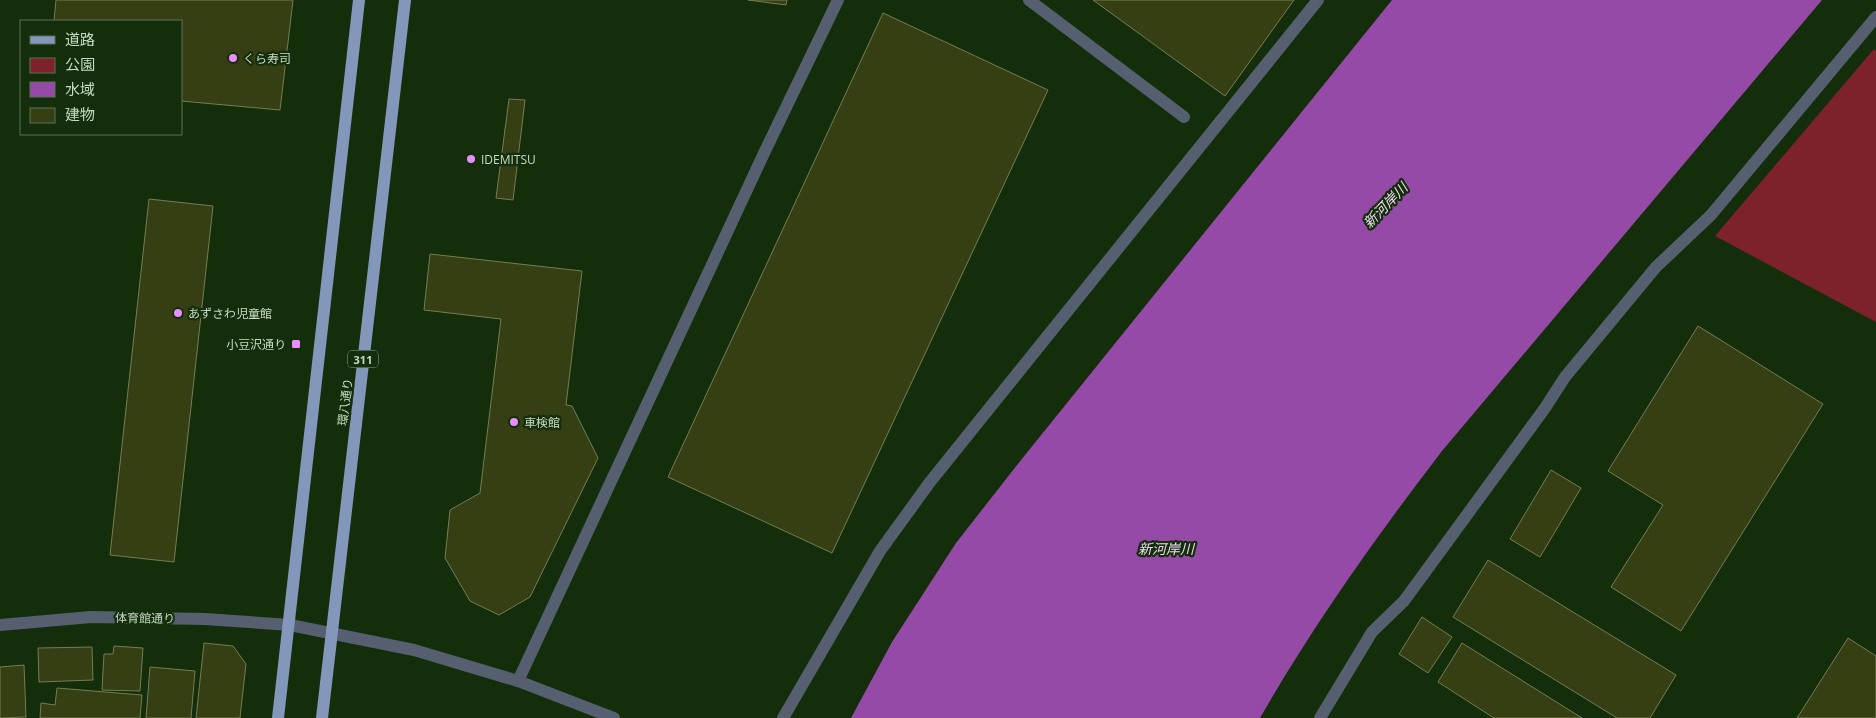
<svg xmlns="http://www.w3.org/2000/svg" width="1876" height="718" font-family="'Open Sans','Noto Sans JP',sans-serif">
  <style>
    .green { fill: #7d212a }
    .water { fill: #944aa6 }
    .building { fill: #363f13; stroke: #737e51 }
    .lines { fill: none; stroke-linecap: round; stroke-linejoin: round }
    .service { stroke: #555f70; stroke-width: 12 }
    .minor { stroke: #555f70; stroke-width: 12 }
    .tertiary { stroke: #555f70; stroke-width: 12 }
    .primary { stroke: #8297b9; stroke-width: 12 }
    .poi-dot { fill: #e88eff; stroke: #142e0c; stroke-width: 2 }
    .labels { text-anchor: middle; dominant-baseline: central; stroke-width: 4.5; stroke-linejoin: round; paint-order: stroke }
    .shield { fill: #142e0c; stroke: #91a58c; stroke-width: 1 }
    .shield-label { font-size: 11px; font-weight: bold; fill: #c7d8c3 }
    .poi-label { font-size: 12px; fill: #c7d8c3; stroke: #142e0c; text-anchor: start }
    .street-label { font-size: 12px; fill: #c7d8c3; stroke: #142e0c }
    .water-label { font-size: 14px; font-style: italic; fill: #ecd9f0; stroke: #142e0c }
  </style>
  <rect width="100%" height="100%" fill="#142e0c"/>
  <path class="green" d="M 1874,49 L 1876,51 L 1876,322 L 1715,236 Z"/>
  <path class="water" d="M 1392,0 L 1822,0 L 1442,451 C 1376,537 1314,624 1260,718 L 851,718 L 892,642 L 956,543 L 1021,460 Z"/>
  <path class="building" d="M 56,0 L 293,0 L 280,110 L 181,101 L 181,21 L 54,21 Z
    M 748,0 L 787,0 L 786,5 Z
    M 1093,0 L 1294,0 L 1225,96 Z
    M 883,13 L 1048,90 L 832,553 L 668,477 Z
    M 509,99 L 525,100 L 513,200 L 496,198 Z
    M 149,199 L 213,206 L 174,562 L 110,555 Z
    M 430,254 L 582,271 L 566,405 L 572,406 L 598,458 L 530,597 L 499,615 L 470,601 L 445,558 L 450,510 L 480,493 L 501,319 L 424,310 Z
    M 1698,326 L 1823,404 L 1681,631 L 1611,587 L 1663,505 L 1608,471 Z
    M 1551,470 L 1581,488 L 1540,557 L 1510,539 Z
    M 1488,560 L 1676,675 L 1650,718 L 1617,718 L 1453,617 Z
    M 1422,617 L 1452,637 L 1428,673 L 1399,654 Z
    M 1848,638 L 1876,656 L 1876,718 L 1797,718 Z
    M 204,643 L 233,646 L 246,664 L 240,718 L 196,718 Z
    M 1462,643 L 1582,718 L 1494,718 L 1438,682 Z
    M 114,646 L 143,648 L 140,691 L 102,690 L 104,654 L 113,654 Z
    M 92,647 L 93,680 L 39,682 L 38,648 Z
    M 24,665 L 26,717 L 0,718 L 0,667 Z
    M 150,667 L 195,671 L 191,718 L 146,718 Z
    M 57,688 L 142,695 L 140,718 L 40,718 L 41,703 L 55,705 Z"/>
  <g class="lines">
    <path class="service" d="M 783,718 L 880,551 L 930,482 L 1318,0"/>
    <path class="minor" d="M 1029,0 L 1184,117
      M 518,681 L 765,151 L 838,0
      M 1320,718 L 1372,632 L 1404,601 L 1545,408 L 1565,377 L 1656,267 L 1711,215 L 1876,17"/>
    <path class="tertiary" d="M 0,625 L 91,617 L 205,619 L 290,625 L 414,650 L 518,681 L 614,718"/>
    <path class="primary" d="M 278,718 L 359,0
      M 322,718 L 405,0"/>
  </g>
  <g class="poi-dot">
    <circle cx="233" cy="58" r="5"/>
    <circle cx="471" cy="159" r="5"/>
    <circle cx="178" cy="313" r="5"/>
    <rect x="291" y="339" width="10" height="10" rx="2.5"/>
    <circle cx="514" cy="422" r="5"/>
  </g>
  <g class="labels">
    <rect class="shield" x="348" y="350.5" width="30" height="17" rx="4"/>
    <g class="shield-label">
      <text x="363" y="359">311</text>
    </g>
    <g class="poi-label">
      <text x="243" y="58">くら寿司</text>
      <text x="481" y="159">IDEMITSU</text>
      <text x="188" y="313">あずさわ児童館</text>
      <text x="286" y="344" text-anchor="end">小豆沢通り</text>
      <text x="524" y="422">車検館</text>
    </g>
    <g class="street-label">
      <text transform="translate(345 402) rotate(-83)">環八通り</text>
      <text transform="translate(145 618) rotate(1)">体育館通り</text>
    </g>
    <g class="water-label">
      <text transform="translate(1385 205) rotate(-46)">新河岸川</text>
      <text x="1166" y="548">新河岸川</text>
    </g>
  </g>
  <rect x="20" y="20" width="162" height="115" fill="#142e0c" stroke="#5c7255"/>
  <rect x="30" y="36" width="25" height="8" fill="#8297b9" stroke="#5c7255"/>
  <text x="65" y="45" font-size="15" fill="#c7d8c3">道路</text>
  <rect x="30" y="58" width="25" height="15" fill="#7d212a" stroke="#5c7255"/>
  <text x="65" y="70" font-size="15" fill="#c7d8c3">公園</text>
  <rect x="30" y="82" width="25" height="15" fill="#944aa6" stroke="#5c7255"/>
  <text x="65" y="95" font-size="15" fill="#c7d8c3">水域</text>
  <rect x="30" y="108" width="25" height="15" fill="#363f13" stroke="#5c7255"/>
  <text x="65" y="120" font-size="15" fill="#c7d8c3">建物</text>
</svg>
